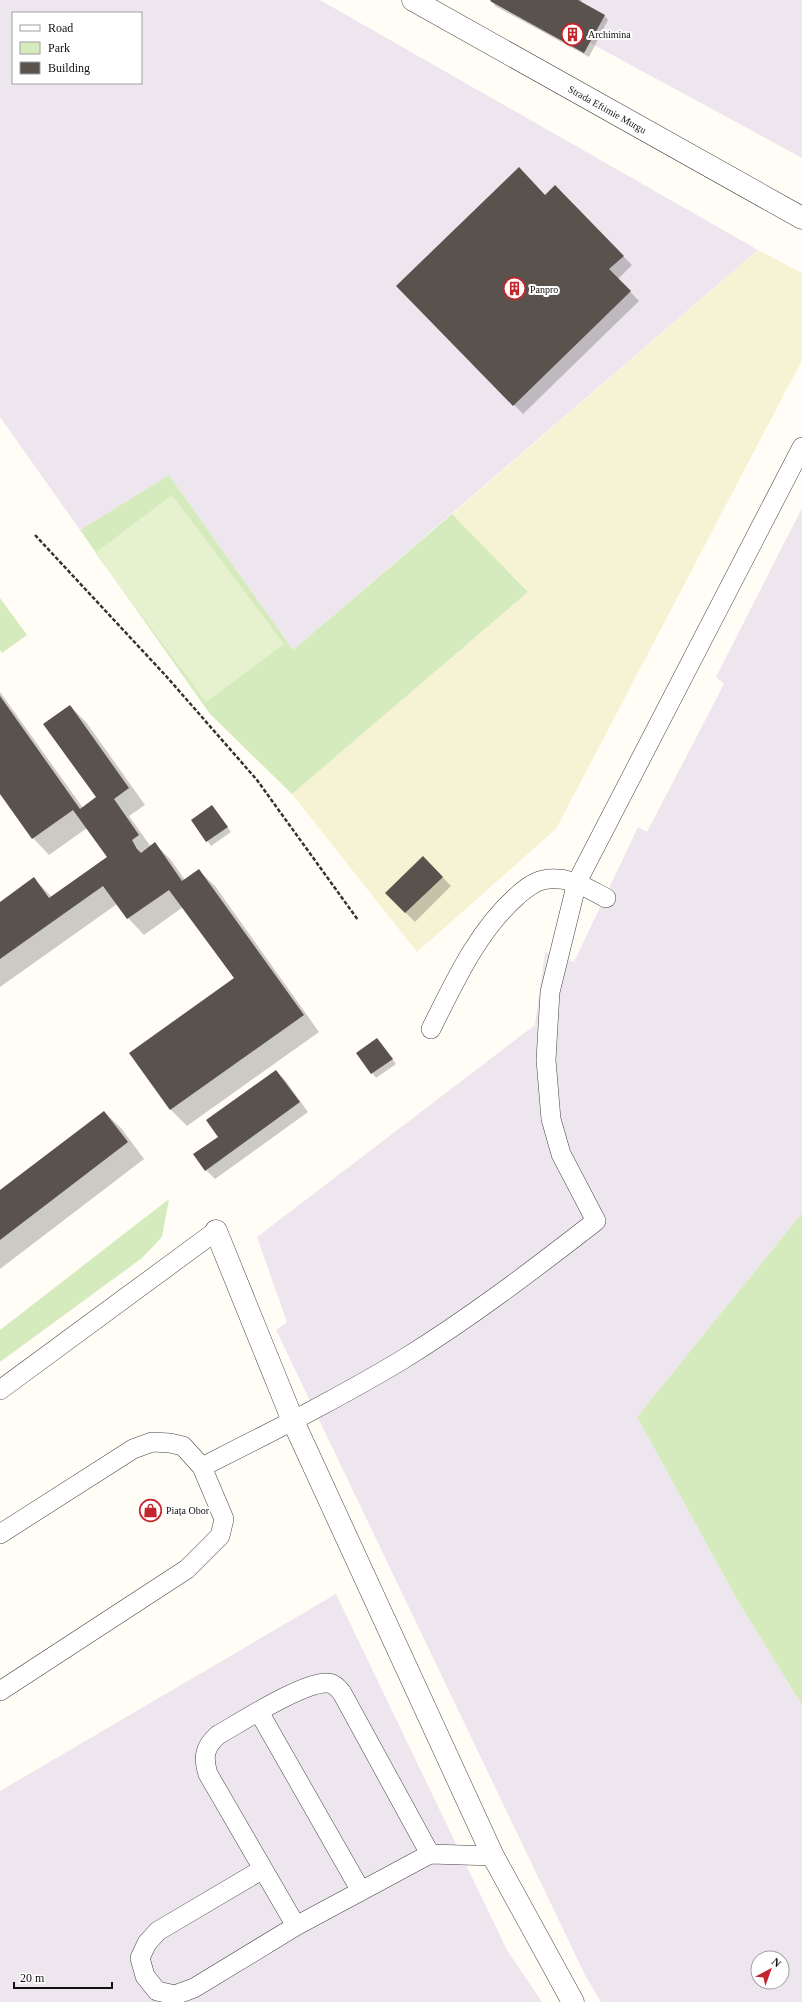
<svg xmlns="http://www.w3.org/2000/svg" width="802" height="2002" font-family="Georgia,serif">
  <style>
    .industrial { fill: #eee6ef; fill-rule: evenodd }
    .farmland { fill: #f6f3d4 }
    .green { fill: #d5ebbd }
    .pitch { fill: #e6f2cf }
    .shadow { fill: #0003 }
    .building { fill: #5a524d }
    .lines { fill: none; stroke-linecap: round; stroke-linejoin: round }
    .lane-casing { stroke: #444; stroke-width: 20 }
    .street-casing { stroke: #444; stroke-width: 23 }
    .path { stroke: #333; stroke-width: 2.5; stroke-dasharray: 4 2; stroke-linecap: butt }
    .lane { stroke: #fff; stroke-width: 19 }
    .street { stroke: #fff; stroke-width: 22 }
    .labels { text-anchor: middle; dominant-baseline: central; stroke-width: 4; stroke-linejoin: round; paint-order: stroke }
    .poi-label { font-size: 10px; fill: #111; stroke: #fff; text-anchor: start }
    .street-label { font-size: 10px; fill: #111; stroke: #fff }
  </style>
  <rect width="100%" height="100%" fill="#fffdf5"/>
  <path class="industrial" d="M 0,0 L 320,0 L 758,250 L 293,650 L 169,475 L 80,530 L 0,417 ZM 13,13 L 141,13 L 141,83 L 13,83 Z
    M 511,0 L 802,0 L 802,158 Z
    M 802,508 L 802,1213 L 637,1417 L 739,1603 L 802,1705 L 802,2002 L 601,2002 L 586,1977 L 276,1330 L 287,1322 L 257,1237 L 535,1025 L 545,952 L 574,962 L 638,827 L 647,832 L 724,684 L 716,677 ZM 758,1958 L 782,1958 L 782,1982 L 758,1982 Z
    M 336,1594 L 507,1950 L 542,2002 L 0,2002 L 0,1791 Z"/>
  <path class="farmland" d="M 758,250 L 802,273 L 802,360 L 556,829 L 417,952 L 292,794 L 528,592 L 452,514 Z"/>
  <path class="green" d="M 169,475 L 293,650 L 452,514 L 528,592 L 292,794 L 210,714 L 80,530 Z
    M 0,598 L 27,635 L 2,653 L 0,650 Z
    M 169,1199 L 162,1237 L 142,1258 L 0,1362 L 0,1330 Z
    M 802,1213 L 802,1705 L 739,1603 L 637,1417 Z"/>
  <path class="pitch" d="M 172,495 L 284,644 L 206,702 L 95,553 Z"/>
  <path class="shadow" d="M 492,0 L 582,0 L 580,3 L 604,15 L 608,20 L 589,57 L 495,6 Z
    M 555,187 L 632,265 L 618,279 L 639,301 L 523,414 L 398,286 L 546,196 Z
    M 0,692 L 83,808 L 97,798 L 70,706 L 86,722 L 145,805 L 129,816 L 151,847 L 155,844 L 171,860 L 185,880 L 198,870 L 215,886 L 319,1032 L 187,1126 L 171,1110 L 131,1053 L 235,979 L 183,907 L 144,935 L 128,918 L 117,904 L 0,987 L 0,903 L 34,879 L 52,897 L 108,857 L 87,828 L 49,855 L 33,838 L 0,793 Z
    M 216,811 L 231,832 L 211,846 L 192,820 Z
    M 432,866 L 451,886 L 415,922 L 386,893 Z
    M 377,1039 L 396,1064 L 376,1078 L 357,1053 Z
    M 276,1071 L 285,1080 L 308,1112 L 215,1179 L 206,1170 L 219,1137 Z
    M 104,1112 L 121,1128 L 144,1159 L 0,1269 L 0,1192 Z"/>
  <path class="building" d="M 491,0 L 578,0 L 605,15 L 584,53 L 490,1 Z
    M 519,167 L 545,195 L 555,185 L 624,256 L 609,269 L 631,291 L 513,406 L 396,286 Z
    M 0,696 L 80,809 L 96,797 L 43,724 L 70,705 L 129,788 L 114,799 L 139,835 L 132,840 L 137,849 L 141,853 L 155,842 L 182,881 L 199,869 L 304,1015 L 170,1110 L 129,1053 L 234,978 L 169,890 L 127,919 L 103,886 L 0,959 L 0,902 L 34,877 L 49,898 L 107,857 L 73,810 L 32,839 L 0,794 Z
    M 212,805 L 228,827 L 206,842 L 191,820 Z
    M 423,856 L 443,877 L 405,913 L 385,893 Z
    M 377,1038 L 393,1059 L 371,1074 L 356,1053 Z
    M 276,1070 L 300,1102 L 205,1171 L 193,1154 L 218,1137 L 206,1120 Z
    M 104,1111 L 128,1142 L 0,1240 L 0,1190 Z"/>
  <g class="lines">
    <defs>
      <path id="lane" d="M 431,1029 C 455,981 477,932 517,896 C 524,890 533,882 543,880 C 567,875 585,887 606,898
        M 0,1390 L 216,1231
        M 202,1467 C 269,1433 337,1399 402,1360 C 470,1318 533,1270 596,1221 L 561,1154 L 551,1119 L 546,1060 L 550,992 L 577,882 L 802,447
        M 0,1534 L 133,1449 L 152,1442 L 170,1443 L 183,1446 L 202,1467 L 224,1519 L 220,1536 L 187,1569 L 0,1691
        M 259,1712 L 361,1891
        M 263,1869 L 158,1931 L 147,1943 L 140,1958 L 145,1976 L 157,1991 L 175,1995 L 194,1988 L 296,1926 L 430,1854 L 493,1856
        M 296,1926 L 208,1774 C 203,1758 204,1747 218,1735 C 241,1722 303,1682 327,1683 C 334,1683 338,1688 342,1693 L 430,1854"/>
      <g id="street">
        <path id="s1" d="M 413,0 L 802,218"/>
        <path d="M 216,1231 L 293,1421 L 493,1856 L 573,2002"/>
      </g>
    </defs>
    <use href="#lane" class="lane-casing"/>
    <use href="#street" class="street-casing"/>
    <path class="path" d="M 35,535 L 166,676 L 257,780 L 358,920"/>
    <use href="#lane" class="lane"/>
    <use href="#street" class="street"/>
  </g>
  <defs>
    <symbol id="building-ring" viewBox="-11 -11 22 22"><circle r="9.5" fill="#fff" stroke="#c4262e" stroke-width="1.5"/><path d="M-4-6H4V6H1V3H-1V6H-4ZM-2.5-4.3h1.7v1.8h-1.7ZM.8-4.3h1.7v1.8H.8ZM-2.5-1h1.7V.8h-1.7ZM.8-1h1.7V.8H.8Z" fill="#c4262e"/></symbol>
    <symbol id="shop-ring" viewBox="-11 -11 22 22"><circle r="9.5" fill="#fff" stroke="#c4262e" stroke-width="1.5"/><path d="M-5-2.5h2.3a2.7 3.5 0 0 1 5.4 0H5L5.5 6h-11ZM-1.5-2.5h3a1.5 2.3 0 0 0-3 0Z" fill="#c4262e"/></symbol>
  </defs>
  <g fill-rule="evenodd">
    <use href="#building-ring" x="560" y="22" width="25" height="25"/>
    <use href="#building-ring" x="502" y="276" width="25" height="25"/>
    <use href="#shop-ring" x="138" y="1498" width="25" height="25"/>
  </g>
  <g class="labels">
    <g class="poi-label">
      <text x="588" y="34">Archimina</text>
      <text x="530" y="289">Panpro</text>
      <text x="166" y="1510">Piața Obor</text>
    </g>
    <g class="street-label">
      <text stroke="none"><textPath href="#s1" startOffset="223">Strada Eftimie Murgu</textPath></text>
    </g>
  </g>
  <rect x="12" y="12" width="130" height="72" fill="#ffffff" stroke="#a0a0a0"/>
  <rect x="20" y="25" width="20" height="6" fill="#ffffff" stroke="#a0a0a0"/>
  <text x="48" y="32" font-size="12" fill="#111111">Road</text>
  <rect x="20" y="42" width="20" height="12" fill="#d5ebbd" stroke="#a0a0a0"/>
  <text x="48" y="52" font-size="12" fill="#111111">Park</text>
  <rect x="20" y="62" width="20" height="12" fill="#5a524d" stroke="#a0a0a0"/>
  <text x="48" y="72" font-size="12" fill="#111111">Building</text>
  <g transform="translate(770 1970) rotate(41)"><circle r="19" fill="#ffffff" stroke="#a0a0a0"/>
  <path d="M0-3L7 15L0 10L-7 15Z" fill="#c4262e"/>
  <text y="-6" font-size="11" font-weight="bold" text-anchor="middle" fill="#111111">N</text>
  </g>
  <path d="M14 1982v6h98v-6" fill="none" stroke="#111111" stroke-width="2"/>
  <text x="20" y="1982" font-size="12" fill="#111111" stroke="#ffffff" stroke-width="3" paint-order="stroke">20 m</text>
</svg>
